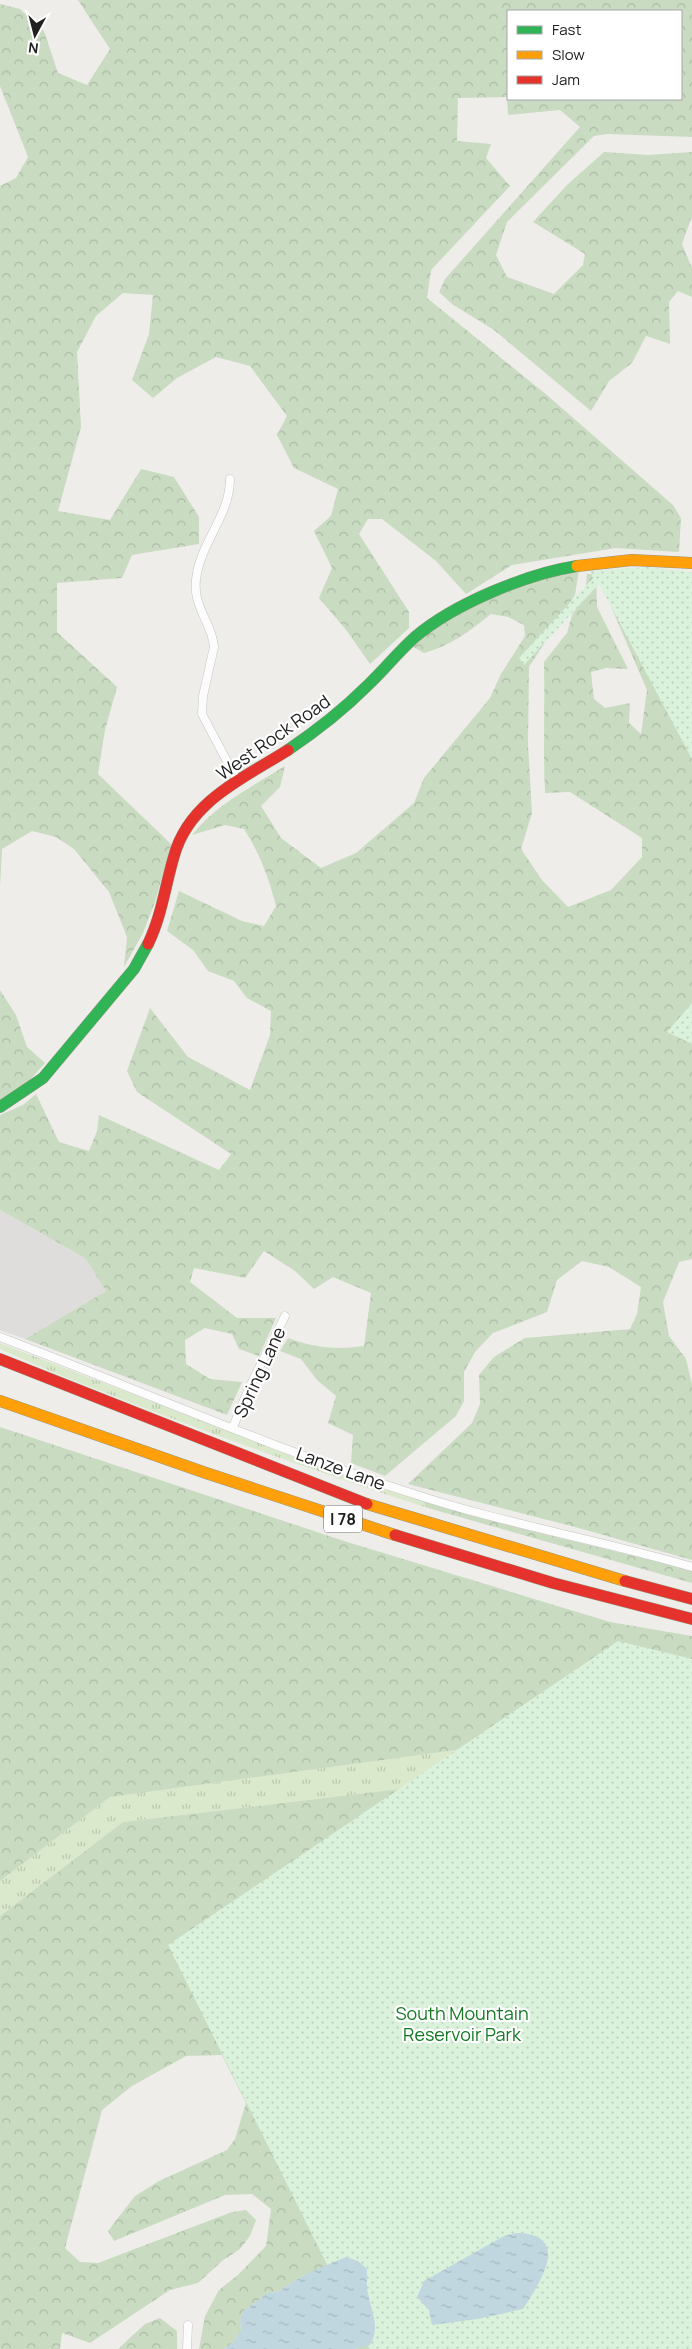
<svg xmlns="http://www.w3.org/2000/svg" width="692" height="2349" font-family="Manrope,sans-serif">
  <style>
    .residential { fill: #dedddb }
    .grass { fill: url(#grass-tufts) }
    .forest { fill: url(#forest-crowns); fill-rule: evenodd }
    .park { fill: url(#park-dots) }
    .water { fill: url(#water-ripples) }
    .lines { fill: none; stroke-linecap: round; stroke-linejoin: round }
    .street-casing { stroke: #c6c5c4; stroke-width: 9 }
    .fast-casing { stroke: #959783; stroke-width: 12 }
    .slow-casing { stroke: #959783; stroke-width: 12 }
    .jam-casing { stroke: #959783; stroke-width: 12 }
    .street { stroke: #fcfcfc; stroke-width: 8 }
    .fast { stroke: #30b455; stroke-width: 11 }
    .slow { stroke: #ff9f0a; stroke-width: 11 }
    .jam { stroke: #e5322d; stroke-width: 11 }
    .labels { text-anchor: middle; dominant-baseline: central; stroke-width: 4.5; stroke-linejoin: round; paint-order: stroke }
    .shield { fill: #fff; stroke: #646464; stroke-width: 1 }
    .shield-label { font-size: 16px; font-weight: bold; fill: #212121 }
    .street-label { font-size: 18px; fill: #212121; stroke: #fff }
    .park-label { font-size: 18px; fill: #147922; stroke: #fff }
  </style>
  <defs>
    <pattern id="grass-tufts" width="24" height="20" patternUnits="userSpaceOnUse" patternTransform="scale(1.25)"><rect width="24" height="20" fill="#dae9cb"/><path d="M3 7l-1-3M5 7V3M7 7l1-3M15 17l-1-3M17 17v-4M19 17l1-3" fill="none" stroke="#bbc8ae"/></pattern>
    <pattern id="forest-crowns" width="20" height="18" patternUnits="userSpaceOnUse" patternTransform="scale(1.25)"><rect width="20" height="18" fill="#c9dbc1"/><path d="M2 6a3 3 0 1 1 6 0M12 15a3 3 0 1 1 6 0" fill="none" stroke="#acbca6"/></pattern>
    <pattern id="park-dots" width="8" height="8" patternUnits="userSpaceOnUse" patternTransform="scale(1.25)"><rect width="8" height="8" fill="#daf2db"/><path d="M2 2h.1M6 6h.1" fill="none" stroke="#bbcfbc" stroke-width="1.8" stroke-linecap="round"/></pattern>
    <pattern id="water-ripples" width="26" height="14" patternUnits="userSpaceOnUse" patternTransform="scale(1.25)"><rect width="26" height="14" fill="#c0d7df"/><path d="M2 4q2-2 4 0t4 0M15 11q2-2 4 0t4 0" fill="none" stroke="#a5b8bf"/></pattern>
  </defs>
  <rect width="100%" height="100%" fill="#eeedea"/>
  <path class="residential" d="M 0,1210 L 85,1258 L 106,1291 L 25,1339 L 0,1330 Z"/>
  <path class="grass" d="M 0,1343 L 267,1446 L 375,1486 L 422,1500 L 428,1508 C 332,1477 238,1444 144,1408 C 96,1389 47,1371 0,1349 Z
    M 692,1718 L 400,1789 L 123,1822 L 0,1916 L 0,1881 L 110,1797 Z"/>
  <path class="forest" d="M 78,0 L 692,0 L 692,137 L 608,134 L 594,136 L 507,222 L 496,255 L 507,277 L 554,294 L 583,265 L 585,254 L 533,222 L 567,185 L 604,152 L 648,155 L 692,152 L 692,216 L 682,244 L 692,268 L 692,297 L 678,291 L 669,302 L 670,344 L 646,336 L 632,363 L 609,381 L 591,411 L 494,330 L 452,304 L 439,292 L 445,279 L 580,127 L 560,110 L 508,115 L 507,97 L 458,98 L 457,141 L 491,144 L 486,158 L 510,186 L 431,270 L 427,298 L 548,396 L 673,505 L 681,518 L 679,552 L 616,548 L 512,565 L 466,594 L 436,561 L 382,519 L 368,519 L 359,534 L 409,612 L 409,628 L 370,664 L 347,631 L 319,598 L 332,568 L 314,531 L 331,516 L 338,489 L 294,468 L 277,435 L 287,416 L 250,366 L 216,357 L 177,378 L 153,398 L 132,380 L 149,334 L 153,295 L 123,293 L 96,316 L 77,352 L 81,427 L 58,511 L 110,520 L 141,469 L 174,477 L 199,517 L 199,544 L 132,555 L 122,578 L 57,583 L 57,632 L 117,687 L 105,730 L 98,774 L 171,844 L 155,902 L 143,933 L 124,967 L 127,937 L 109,892 L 74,849 L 56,837 L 32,831 L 2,849 L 0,887 L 0,186 L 16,178 L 28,157 L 0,86 L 0,4 L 20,9 L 44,31 L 58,73 L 87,85 L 110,49 ZM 508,11 L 681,11 L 681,99 L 508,99 Z
    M 579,570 L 575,595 L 529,667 L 528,745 L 532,813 L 521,849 L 542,880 L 568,907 L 611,890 L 642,857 L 642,838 L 570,792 L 545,793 C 543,749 545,706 544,662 L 567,633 L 572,615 L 585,595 L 587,574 L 596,574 L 597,607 L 628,669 L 606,668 L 591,672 L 594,699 L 605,708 L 630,703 L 629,723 L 641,734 L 647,690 L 609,602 L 692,580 L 692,1259 L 679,1262 L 663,1302 L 669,1336 L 686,1359 L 692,1384 L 692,1560 L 575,1527 L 408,1484 L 472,1423 L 480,1404 L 479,1375 L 494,1357 L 525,1338 L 630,1329 L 637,1314 L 641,1287 L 609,1267 L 582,1261 L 557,1280 L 547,1312 L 493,1333 L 475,1352 L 464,1372 L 464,1401 L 456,1416 L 385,1476 L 351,1463 L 353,1435 L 328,1423 L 336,1396 L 317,1380 L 301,1359 L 280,1351 L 288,1338 C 316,1348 334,1350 364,1346 L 371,1293 L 333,1277 L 314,1289 L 295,1271 L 264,1251 L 245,1278 L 194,1268 L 190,1282 L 237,1318 L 276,1318 L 259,1356 L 239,1349 L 232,1334 L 205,1328 L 185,1340 L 186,1364 L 210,1379 L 242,1382 L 227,1415 L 25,1339 L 106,1291 L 85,1258 L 0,1210 L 0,1115 L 23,1105 L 36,1094 L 59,1142 L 89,1151 L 97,1131 L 99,1115 L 219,1170 L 231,1154 L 137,1092 L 127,1071 L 150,1008 L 188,1057 L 250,1090 L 270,1035 L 271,1011 L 247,998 L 234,981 L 208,971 L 193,950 L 167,931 L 179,891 L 242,921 L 264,926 L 276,906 C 269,878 260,854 244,829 L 225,825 L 192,835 C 216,804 252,787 285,766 L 280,787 L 261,806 L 281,838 L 321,868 L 356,853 L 414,803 L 424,778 L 490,698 L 501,674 L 525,636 L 524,625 L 508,617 L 491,614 C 470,631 450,646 424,653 L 412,646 C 452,608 526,582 579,570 Z
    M 0,990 L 16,1015 L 27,1047 L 45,1063 L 28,1082 L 0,1102 Z
    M 0,1427 L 344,1541 L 610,1622 L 692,1636 L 692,1718 L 110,1797 L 0,1881 Z
    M 422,1500 L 523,1529 L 692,1570 L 692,1583 L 428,1508 Z
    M 400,1789 L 569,2349 L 354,2349 L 370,2344 L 306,2274 L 277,2292 L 268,2293 L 244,2311 L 240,2320 L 241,2330 L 235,2341 L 224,2349 L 199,2349 L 205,2316 L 219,2290 L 239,2274 L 266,2246 L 271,2209 L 252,2194 L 225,2195 L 114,2241 L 108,2231 L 135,2196 L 159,2181 L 227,2150 L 235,2139 L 246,2103 L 222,2055 L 186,2056 L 132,2086 L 102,2110 L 65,2248 L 80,2262 L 98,2263 L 232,2212 L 246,2210 L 256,2220 L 250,2236 L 240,2249 L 222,2261 L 198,2283 L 170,2290 L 90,2343 L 62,2333 L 60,2349 L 0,2349 L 0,1916 L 123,1822 Z
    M 160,2318 L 177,2331 L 177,2349 L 118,2349 L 145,2324 Z"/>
  <path class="park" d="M 646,567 L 692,572 L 692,759 L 599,584 L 524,665 L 519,658 L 593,578 L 590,571 Z
    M 692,1003 L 692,1044 L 667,1032 Z
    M 618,1641 L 692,1659 L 692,2349 L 369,2349 L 168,1945 Z"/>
  <path class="water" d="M 517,2233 C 573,2234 539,2284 523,2309 L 478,2319 L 432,2325 L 429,2310 L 417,2297 L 424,2281 L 504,2236 Z
    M 346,2257 L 358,2261 L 367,2269 C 367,2277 366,2285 368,2293 C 371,2312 381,2326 370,2345 L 354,2349 L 224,2349 L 235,2341 L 241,2330 L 240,2320 L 243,2311 L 268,2293 L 277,2292 L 306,2274 Z"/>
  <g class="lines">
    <defs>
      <path id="street" d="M 230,479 C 230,514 203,540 197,573 C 190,607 212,620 214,647 L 203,696 L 202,714 L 238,782
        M 0,1337 C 137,1389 274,1449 414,1494 C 505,1524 600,1540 692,1567
        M 233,1427 L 249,1388 L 285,1316
        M 187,2349 L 188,2325"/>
      <path id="fast" d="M 288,750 C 316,731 343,710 367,686 C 384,670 398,652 415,637 C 454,604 526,574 577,566
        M 0,1107 L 43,1078 L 134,969 L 148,944"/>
      <path id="slow" d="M 577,566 L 632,560 L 692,563
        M 0,1401 L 206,1473 L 395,1535
        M 367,1504 L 625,1581"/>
      <path id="jam" d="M 148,944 C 162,915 165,886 174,856 C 189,801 244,778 288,750
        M 0,1359 L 367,1504
        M 395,1535 L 553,1583 L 692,1619
        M 625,1581 L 692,1599"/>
    </defs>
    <use href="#street" class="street-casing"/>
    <use href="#fast" class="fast-casing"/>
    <use href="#slow" class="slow-casing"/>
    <use href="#jam" class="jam-casing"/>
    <use href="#street" class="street"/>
    <use href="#fast" class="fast"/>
    <use href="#slow" class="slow"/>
    <use href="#jam" class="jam"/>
  </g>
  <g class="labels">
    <rect class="shield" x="324" y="1505.5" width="38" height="27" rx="4"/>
    <g class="shield-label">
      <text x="343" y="1519">I 78</text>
    </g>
    <g class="street-label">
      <text transform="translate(273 737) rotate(-35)">West Rock Road</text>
      <text transform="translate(259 1372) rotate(-65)">Spring Lane</text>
      <text transform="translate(341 1468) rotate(20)">Lanze Lane</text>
    </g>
    <g class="park-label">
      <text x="462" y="2013">South Mountain<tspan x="462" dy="21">Reservoir Park</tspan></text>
    </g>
  </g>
  <rect x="507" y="10" width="175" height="90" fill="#ffffff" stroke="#a6a6a6"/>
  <rect x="517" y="26" width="25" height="8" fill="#30b455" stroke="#a6a6a6"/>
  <text x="552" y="35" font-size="15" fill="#212121">Fast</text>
  <rect x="517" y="51" width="25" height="8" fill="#ff9f0a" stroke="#a6a6a6"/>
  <text x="552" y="60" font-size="15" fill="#212121">Slow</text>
  <rect x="517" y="76" width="25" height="8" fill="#e5322d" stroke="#a6a6a6"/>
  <text x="552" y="85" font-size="15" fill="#212121">Jam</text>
  <g transform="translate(35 35) rotate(187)" stroke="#ffffff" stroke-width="4" paint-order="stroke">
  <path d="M0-4L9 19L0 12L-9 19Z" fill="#212121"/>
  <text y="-8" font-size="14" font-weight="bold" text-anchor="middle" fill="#212121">N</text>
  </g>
</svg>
